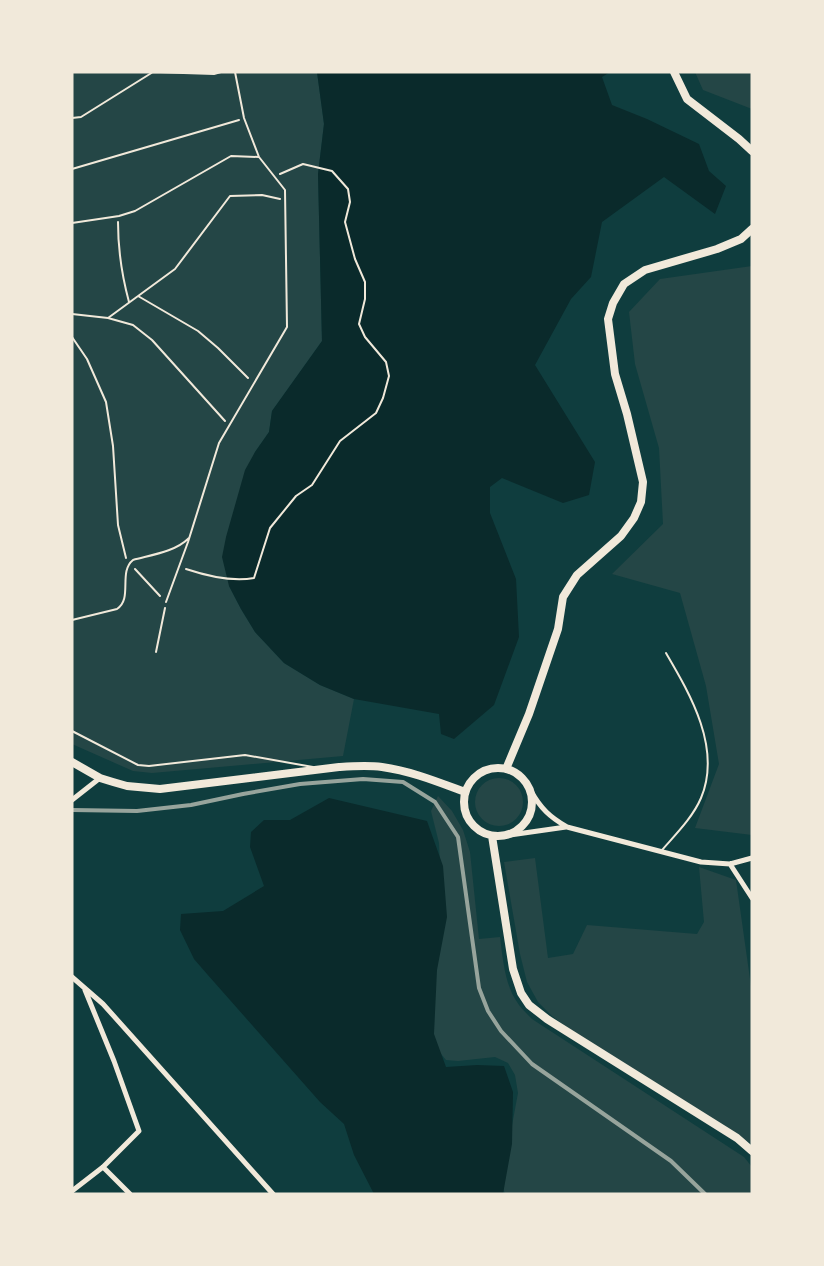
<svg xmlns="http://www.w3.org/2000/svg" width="824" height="1266" font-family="Mulish,sans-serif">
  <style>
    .green { fill: #244646 }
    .water { fill: #0a2a2b }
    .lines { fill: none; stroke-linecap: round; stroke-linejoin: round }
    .path { stroke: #f1e9da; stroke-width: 2 }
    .service { stroke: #f1e9da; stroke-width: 2 }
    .minor { stroke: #f1e9da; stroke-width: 5 }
    .secondary { stroke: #f1e9da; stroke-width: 8 }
    .rail { stroke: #97a49c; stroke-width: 4 }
  </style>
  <rect width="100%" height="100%" fill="#0f3d3e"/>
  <path class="green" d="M 72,72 L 317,72 L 324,124 L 318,174 L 322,341 L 272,411 L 269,432 L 255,452 L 229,586 L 241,609 L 255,632 L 284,663 L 320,685 L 354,699 L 343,756 L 152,773 L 133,771 L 72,744 Z
    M 695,72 L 752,72 L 752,109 L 703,90 Z
    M 752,266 L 752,835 L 695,828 L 719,764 L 706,686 L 680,593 L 612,574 L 663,524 L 659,448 L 635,364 L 629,312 L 660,279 Z
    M475 802a24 24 0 1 1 48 0a24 24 0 1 1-48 0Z
    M 438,796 L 452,811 L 463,830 L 470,852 L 479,939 L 500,937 C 503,960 505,987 519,1005 C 523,1010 528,1015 532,1019 L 744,1157 L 752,1167 L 752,1194 L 505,1194 L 502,1184 L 503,1174 L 518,1093 L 515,1075 L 508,1063 L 495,1057 L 458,1061 L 446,1060 L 433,1044 L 432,1017 L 442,905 L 439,843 L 431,811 Z
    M 535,858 L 548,958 L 573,954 L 587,925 L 697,934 L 704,922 L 699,867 L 736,880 L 752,993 L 752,1144 L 580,1037 L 552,1016 L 538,1002 L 527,982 L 520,954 L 504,862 Z"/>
  <path class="water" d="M 317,72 L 610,72 L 602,77 L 612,105 L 647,119 L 699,144 L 709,171 L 726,186 L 715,214 L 664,177 L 602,222 L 591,277 L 571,299 L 535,365 L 595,462 L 589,495 L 563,503 L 502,478 L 490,487 L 490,513 L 516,579 L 519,637 L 494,705 L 454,739 L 441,734 L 439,714 L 354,699 L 320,685 L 284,663 L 255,632 L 241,609 L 229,586 L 222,557 L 226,537 L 245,470 L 255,452 L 269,432 L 272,411 L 322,341 L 318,174 L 324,124 Z
    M 329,798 L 427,821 L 443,866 L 447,917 L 437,970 L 434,1034 L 446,1067 L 477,1065 L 504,1066 L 513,1092 L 512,1144 L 503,1194 L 374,1194 L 354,1155 L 344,1124 L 320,1102 L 207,974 L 194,959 L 180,930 L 181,914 L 223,911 L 264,886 L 250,847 L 251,832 L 264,820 L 290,820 Z"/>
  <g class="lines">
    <path class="path" d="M 72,169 L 239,120
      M 118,222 C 118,248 122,276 129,302
      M 138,296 L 198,331 L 218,348 L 248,378
      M 72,314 L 108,318 L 175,269 L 230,196 L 262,195 L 280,199
      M 108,318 L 133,325 L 152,340 L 225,421
      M 72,337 L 87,359 L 106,402 L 113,446 L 118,525 L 126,558
      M 135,569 L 160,596
      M 186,569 C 207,576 232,582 254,578 L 270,528 L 296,496 L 312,485 L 340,441 L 376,413 L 383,398 L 389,376 L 386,362 L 365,337 L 359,324 L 365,299 L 365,282 L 355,259 L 345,222 L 350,202 L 348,189 L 332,171 L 303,164 L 280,174
      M 156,652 L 165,608"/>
    <path class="service" d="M 235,72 L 244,118 L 259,157
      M 72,118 L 81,117 L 153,72 L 214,74 L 221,72
      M 72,223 L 119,216 L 135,211 L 231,156 L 259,157 L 285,190 L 287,327 L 219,443 L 188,542 L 166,602
      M 72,620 L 117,609 C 133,599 118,572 133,560 C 151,555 175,552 189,538
      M 72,731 L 138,765 L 149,766 L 245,755 L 313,767
      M 662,850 C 676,834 693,817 701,798 C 722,748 690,694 666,653"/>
    <path class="minor" d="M 531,791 C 541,809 550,817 567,827 L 701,862 L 730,864 L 752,858
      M 72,800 L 100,778
      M 510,835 L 566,827
      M 730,864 L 752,898
      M 72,977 L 103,1004 L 273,1194
      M 103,1167 L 130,1194
      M 72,1191 L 103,1167 L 139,1131 L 114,1061 L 85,990"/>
    <path class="secondary" d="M 674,72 L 687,99 L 739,139 L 752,151
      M 72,762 L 100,778 L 113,782 L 127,786 L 160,789 L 339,767 C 354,766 368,765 382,767 C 411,771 438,782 465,792
      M464 802a34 34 0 1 1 68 0a34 34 0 1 1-68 0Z
      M 506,769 L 529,714 L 558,629 L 563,597 L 577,575 L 621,536 L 634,518 L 641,502 L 643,482 L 627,414 L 615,374 L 608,319 L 613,303 L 624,284 L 645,270 L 717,249 L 741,239 L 752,229
      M 492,836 L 513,969 L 521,993 L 529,1005 L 547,1019 L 737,1138 L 752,1151"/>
    <path class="rail" d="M 72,810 L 137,811 L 191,805 L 243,794 L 300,784 L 363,779 L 403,782 L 435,802 L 458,837 L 479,988 L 488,1011 L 501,1031 L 532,1064 L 671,1161 L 705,1194"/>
  </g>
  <rect width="824" height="1266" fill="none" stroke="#f1e9da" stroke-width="147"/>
</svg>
